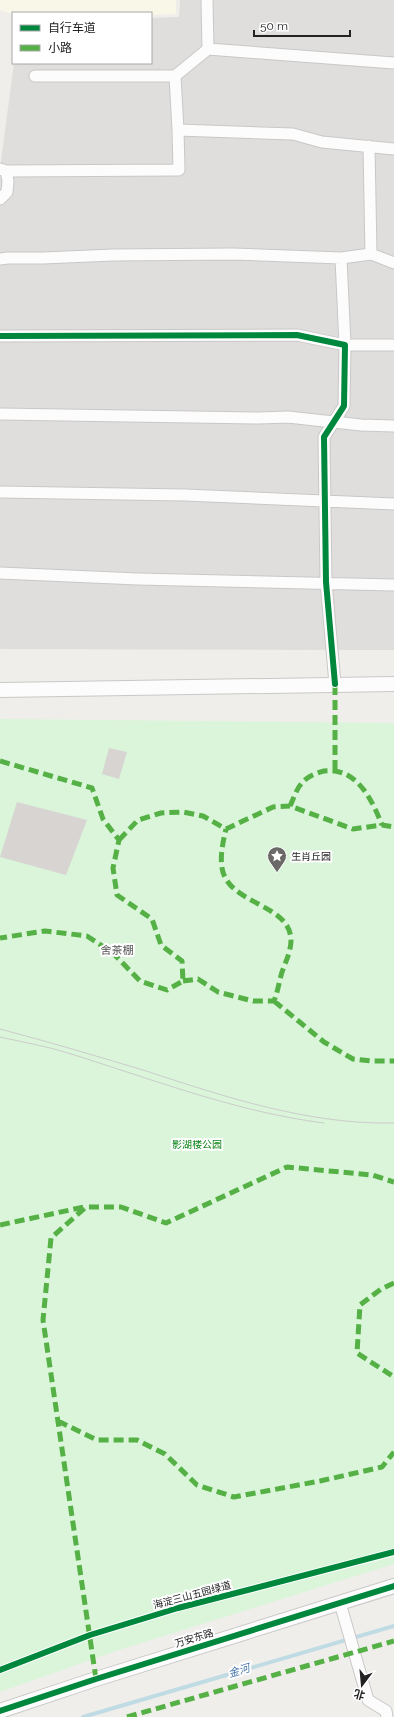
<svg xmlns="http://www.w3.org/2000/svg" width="394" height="1717" font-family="Raleway,'Noto Sans SC',sans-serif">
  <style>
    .residential { fill: #dfdedc }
    .education { fill: #f8f7e8 }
    .park { fill: #daf5da }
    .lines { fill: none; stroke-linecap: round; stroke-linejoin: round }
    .stream { stroke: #bfdbe3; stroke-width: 4 }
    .building { fill: #d7d4d2 }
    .minor-casing { stroke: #c9c8c7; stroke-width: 13 }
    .tertiary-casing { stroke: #c9c8c7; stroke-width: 16 }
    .minor { stroke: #fdfcfc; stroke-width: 11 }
    .tertiary { stroke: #fdfcfc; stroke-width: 14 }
    .tram { stroke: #ccc; stroke-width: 1 }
    .quiet { stroke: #55b145; stroke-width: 5; stroke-dasharray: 10 5; stroke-linecap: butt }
    .cycleway-casing { stroke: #fff; stroke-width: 8 }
    .cycleway { stroke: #00873e; stroke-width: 6 }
    .labels { text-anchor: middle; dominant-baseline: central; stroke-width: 4; stroke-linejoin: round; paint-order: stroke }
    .poi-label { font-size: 10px; fill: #222; stroke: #fff; text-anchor: start }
    .park-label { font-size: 10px; fill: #0c8416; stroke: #fff }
    .street-label { font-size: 10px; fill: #222; stroke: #fff }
    .neighbourhood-label { font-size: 11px; fill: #555; stroke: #fff }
    .water-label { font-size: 11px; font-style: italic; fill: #4a7aab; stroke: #fff }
  </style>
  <rect width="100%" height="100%" fill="#f0eeeb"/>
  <path class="residential" d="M 180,0 L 394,0 L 394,650 L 0,649 L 0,168 L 14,63 L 151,63 L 151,18 L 179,17 Z"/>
  <path class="education" d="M 0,0 L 176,0 L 176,14 L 151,15 L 151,13 L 13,14 L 0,10 Z"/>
  <path class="park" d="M 0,719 L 394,723 L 394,1564 L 119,1650 L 0,1692 Z"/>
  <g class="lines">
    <path class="stream" d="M 83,1717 L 394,1626"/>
  </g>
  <path class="building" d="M 109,748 L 127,752 L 119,779 L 102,774 Z
    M 17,802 L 87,820 L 66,875 L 0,857 Z"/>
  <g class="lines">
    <defs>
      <path id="minor" d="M 207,0 L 208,49
        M 35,76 L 175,76 L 208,49 L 394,63
        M 175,76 L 178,130 L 293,134 L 322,142 L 394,149
        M 369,146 L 371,254
        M 0,169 L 6,171 L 179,170 L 178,130
        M 0,199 L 7,192 L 8,181 L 6,171
        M 341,258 L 345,345 L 394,345
        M 0,259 L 8,258 L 43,258 L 113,255 L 233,254 L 341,258 L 371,254 L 394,263
        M 0,336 L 297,335 L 345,345 L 344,406 L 324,437 L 326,582 L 335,684
        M 0,414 L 258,418 L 288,417 L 361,425 L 394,426
        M 0,492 L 185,495 L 394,504
        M 0,573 L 138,579 L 394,585
        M 340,1603 L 368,1700 L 386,1711 L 387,1717"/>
      <path id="tertiary" d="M 0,690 L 394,684
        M 0,1711 L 96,1679 L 394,1586"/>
    </defs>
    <use href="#minor" class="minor-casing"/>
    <use href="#tertiary" class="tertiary-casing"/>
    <use href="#minor" class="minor"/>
    <use href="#tertiary" class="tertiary"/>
    <path class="tram" d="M 0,1029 C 49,1042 97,1056 146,1071 C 225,1097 310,1125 394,1123
      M 0,1037 C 22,1042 46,1046 68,1053 C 152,1079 236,1112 324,1123"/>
    <path class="quiet" d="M 0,761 L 92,788 L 103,819 L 119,840 L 113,868 L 117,895 L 152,919 L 161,945 L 182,961 L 183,981 L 167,990 L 140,981 L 113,953 L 87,936 L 45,931 L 0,938
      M 335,770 L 335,684
      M 290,806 C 293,800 296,790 301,784 C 306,777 316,773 324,771 C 357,767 372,800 382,825
      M 119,840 L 138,820 L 161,813 L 183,812 L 203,816 L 226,829 L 273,807 L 290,806 L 353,829 L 382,825 L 394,827
      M 183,981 L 198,979 L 218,992 L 253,1001 L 274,1001 C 278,991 279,982 282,972 C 286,961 291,951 291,940 C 290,903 228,905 222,868 C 220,855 223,842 226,829
      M 274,1001 L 324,1042 L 353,1059 L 372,1061 L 394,1061
      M 0,1225 L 84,1207
      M 394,1283 L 381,1289 L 360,1305 L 357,1353 L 394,1377
      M 58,1421 L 97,1440 L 137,1440 L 165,1454 L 197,1485 L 234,1497 L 320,1481 L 382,1467 L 394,1452
      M 96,1679 L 43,1320 L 51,1238 L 86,1207 L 121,1207 L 166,1223 L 287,1167 L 372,1175 L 394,1182
      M 127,1717 L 394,1641"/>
    <defs>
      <path id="cycleway" d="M 0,336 L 297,335 L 345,345 L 344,406 L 324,437 L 326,582 L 335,684
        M 0,1670 L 90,1635 L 178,1608 L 394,1552
        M 0,1711 L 96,1679 L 394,1586"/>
    </defs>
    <use href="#cycleway" class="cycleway-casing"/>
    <use href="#cycleway" class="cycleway"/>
  </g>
  <defs>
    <symbol id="sight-pin" viewBox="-11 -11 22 30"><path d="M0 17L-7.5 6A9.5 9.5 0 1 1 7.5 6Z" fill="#6a6968" stroke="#fff"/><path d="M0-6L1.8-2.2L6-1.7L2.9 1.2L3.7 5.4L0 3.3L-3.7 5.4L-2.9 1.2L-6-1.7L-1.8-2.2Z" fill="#fff"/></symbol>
  </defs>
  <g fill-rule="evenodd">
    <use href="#sight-pin" x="266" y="845" width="22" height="30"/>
  </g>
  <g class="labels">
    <g class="poi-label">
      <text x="291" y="856">生肖丘园</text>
    </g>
    <g class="park-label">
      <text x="197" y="1144">影湖楼公园</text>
    </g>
    <g class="street-label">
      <text transform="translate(192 1595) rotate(-15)">海淀三山五园绿道</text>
      <text transform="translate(194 1638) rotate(-17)">万安东路</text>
    </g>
    <g class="neighbourhood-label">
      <text x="117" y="950">舍茶棚</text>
    </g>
    <g class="water-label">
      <text transform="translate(239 1671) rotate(-16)">金河</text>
    </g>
  </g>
  <rect x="12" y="12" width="140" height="52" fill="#ffffff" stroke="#a7a7a7"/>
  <rect x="20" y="25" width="20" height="6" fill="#00873e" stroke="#a7a7a7"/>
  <text x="48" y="32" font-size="12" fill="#222222">自行车道</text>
  <rect x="20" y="45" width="20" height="6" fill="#55b145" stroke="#a7a7a7"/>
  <text x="48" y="52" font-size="12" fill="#222222">小路</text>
  <g transform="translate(362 1685) rotate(196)" stroke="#ffffff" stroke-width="3" paint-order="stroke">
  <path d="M0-3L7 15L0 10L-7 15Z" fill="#222222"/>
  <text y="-6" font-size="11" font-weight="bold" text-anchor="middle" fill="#222222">北</text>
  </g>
  <path d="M254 30v6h96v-6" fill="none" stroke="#222222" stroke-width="2"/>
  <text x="260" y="30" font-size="12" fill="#222222" stroke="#ffffff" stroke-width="3" paint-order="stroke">50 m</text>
</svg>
